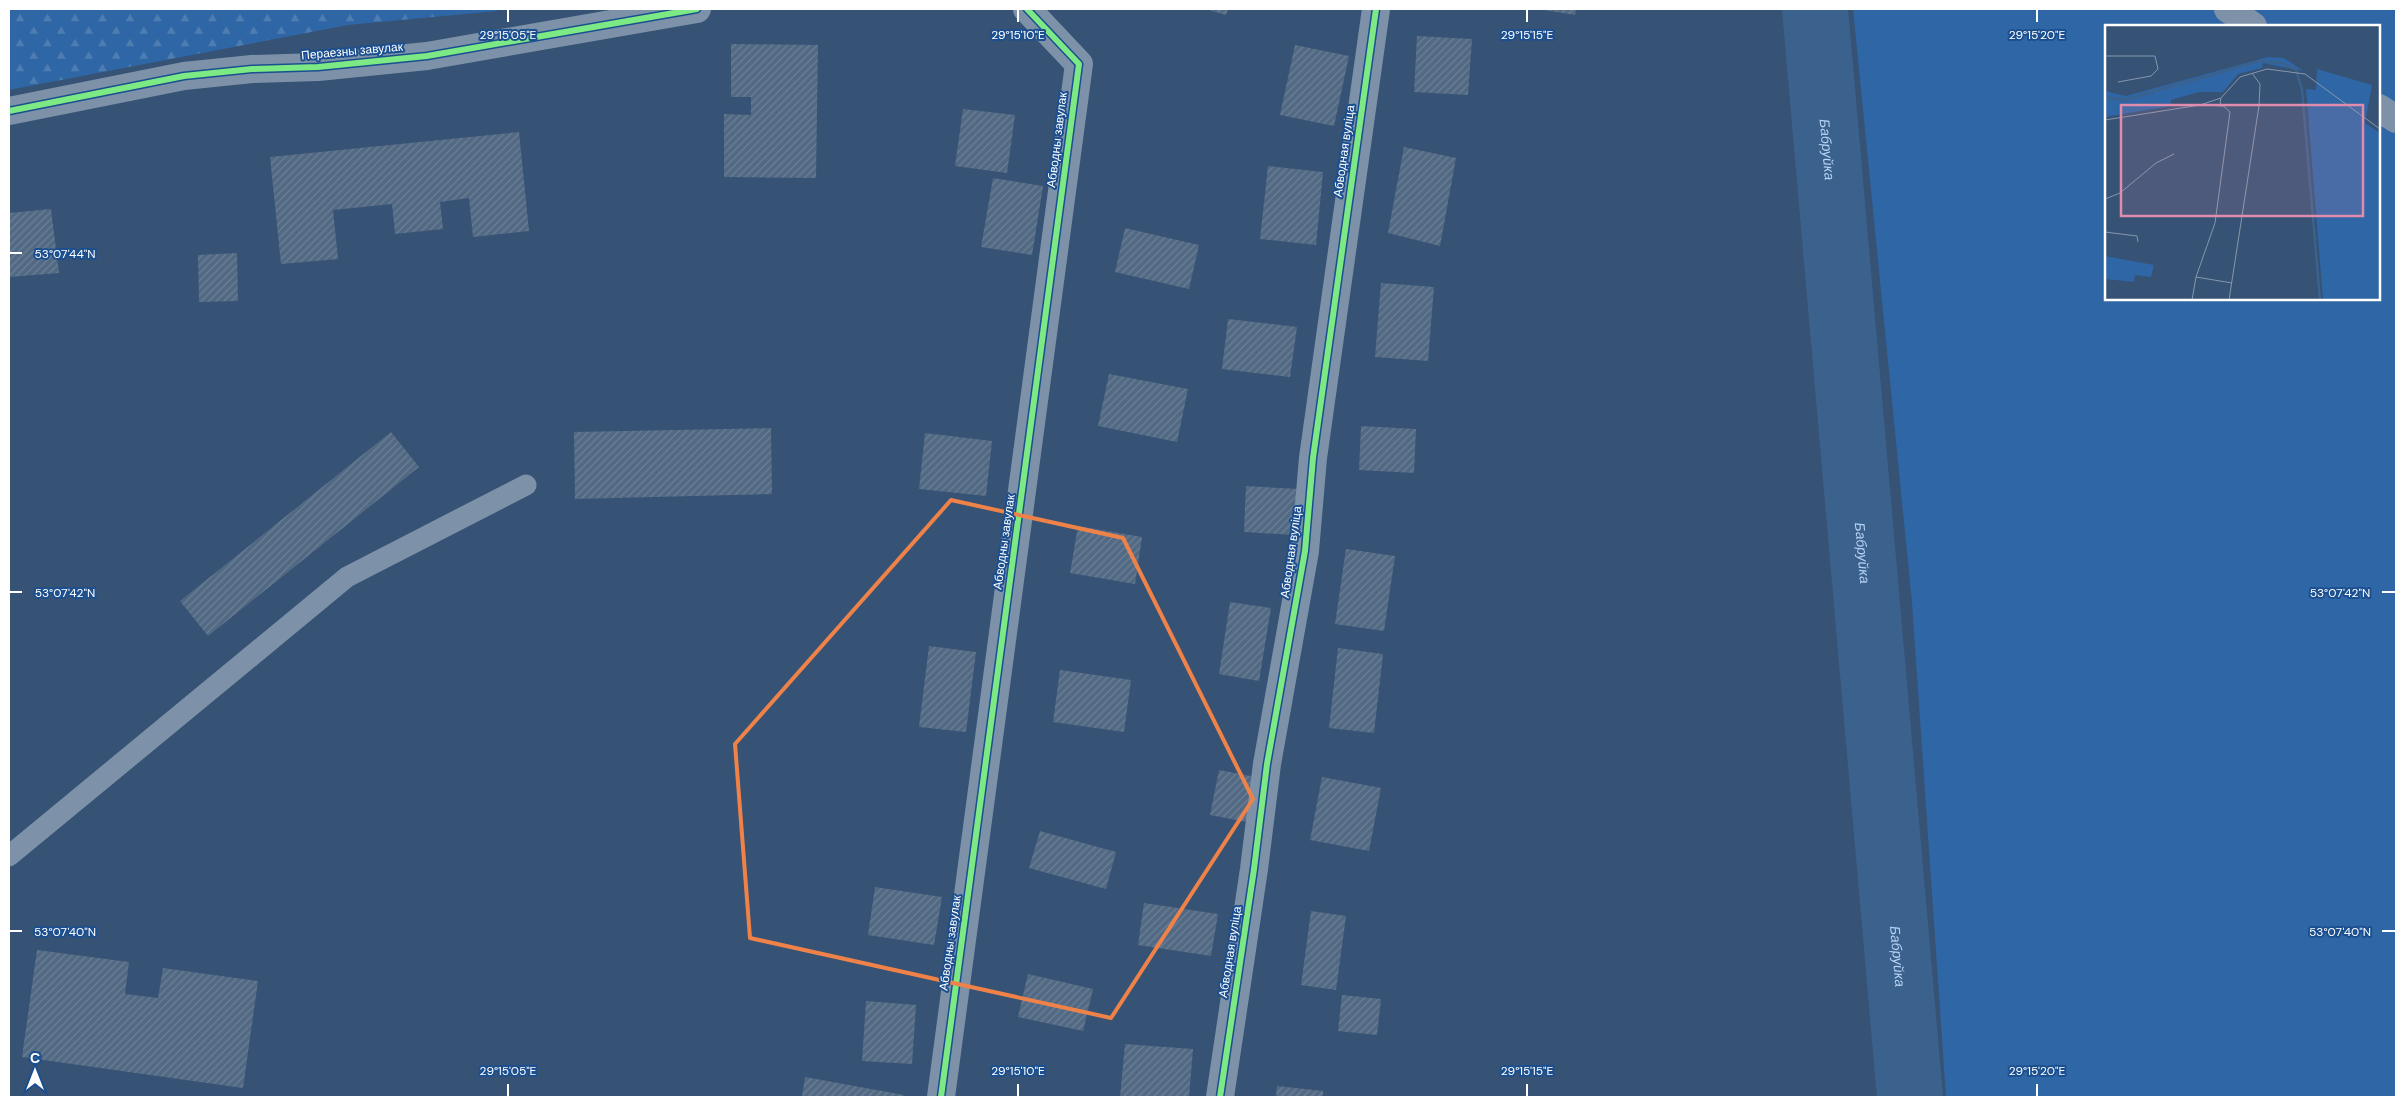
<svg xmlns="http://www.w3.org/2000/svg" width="2405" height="1106" font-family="'DM Sans',sans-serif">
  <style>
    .grass { fill: #2f66a5; fill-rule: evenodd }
    .forest { fill: url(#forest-firs) }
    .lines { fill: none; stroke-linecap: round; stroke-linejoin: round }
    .river { stroke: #3b618d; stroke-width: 66 }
    .building { fill: url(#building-hatch) }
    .lane { stroke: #7d92a8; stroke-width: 21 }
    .street { stroke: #7d92a8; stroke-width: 28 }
    .cycleway-casing { stroke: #1b4f8f; stroke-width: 9 }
    .cycleway { stroke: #7ce984; stroke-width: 6 }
    .marked { fill: none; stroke: #ee8249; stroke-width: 4; stroke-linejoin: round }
    .ticks { fill: none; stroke: #fff; stroke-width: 2 }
    .labels { text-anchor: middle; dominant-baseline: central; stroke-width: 4; stroke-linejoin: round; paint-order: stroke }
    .street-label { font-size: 12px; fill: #fff; stroke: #1b4f8f }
    .water-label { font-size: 14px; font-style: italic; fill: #b5d3f5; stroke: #1b4f8f }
    .inset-river { fill: none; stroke: #3b618d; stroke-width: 2.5 }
    .inset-road { fill: none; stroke: #8697ac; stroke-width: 1 }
    .view { fill: #e08cad; fill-opacity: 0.15; stroke: #e08cad; stroke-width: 2.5 }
    .inset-edge { fill: none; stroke: #fff; stroke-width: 2.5 }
    .ticks-label { font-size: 12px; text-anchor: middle; fill: #fff; stroke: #1b4f8f; stroke-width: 4; stroke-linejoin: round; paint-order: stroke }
  </style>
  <defs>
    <pattern id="forest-firs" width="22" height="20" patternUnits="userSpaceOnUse" patternTransform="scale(1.25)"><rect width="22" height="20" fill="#2f66a5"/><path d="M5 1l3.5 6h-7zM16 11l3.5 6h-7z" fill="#4e7db2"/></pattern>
    <pattern id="building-hatch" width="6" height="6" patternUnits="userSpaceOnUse" patternTransform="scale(1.25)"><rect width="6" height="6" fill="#526984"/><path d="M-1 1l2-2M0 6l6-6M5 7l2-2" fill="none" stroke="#6c8096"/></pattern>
  </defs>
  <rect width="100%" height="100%" fill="#365274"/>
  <path class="grass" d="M 1853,9 L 2396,9 L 2396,1097 L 1946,1097 L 1912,603 ZM 2106,26 L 2379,26 L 2379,299 L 2106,299 Z"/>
  <path class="forest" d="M 9,9 L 497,9 L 497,11 L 348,25 L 9,90 Z"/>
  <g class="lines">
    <path class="river" id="s1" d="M 1815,9 L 1910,1097"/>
  </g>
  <path class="building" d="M 1206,9 L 1228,9 L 1226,15 Z
    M 1538,9 L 1576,9 L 1575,15 Z
    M 1417,36 L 1472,39 L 1468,95 L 1414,92 Z
    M 731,44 L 818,45 L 816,178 L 724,177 L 724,114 L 751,115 L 751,97 L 731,97 Z
    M 1295,45 L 1349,56 L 1334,126 L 1280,115 Z
    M 963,109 L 1015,115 L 1007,173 L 955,166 Z
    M 519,132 L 529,231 L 473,237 L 469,198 L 440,202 L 443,229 L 395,234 L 392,204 L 333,210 L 338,259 L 281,264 L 270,157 Z
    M 1404,147 L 1456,158 L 1440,246 L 1388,233 Z
    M 1268,166 L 1323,172 L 1316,245 L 1260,239 Z
    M 993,178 L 1043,186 L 1032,255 L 981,247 Z
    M 51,209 L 59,273 L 9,277 L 9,213 Z
    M 1125,228 L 1199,245 L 1189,289 L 1115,272 Z
    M 237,253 L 238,301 L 199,302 L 198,255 Z
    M 1381,283 L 1434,287 L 1428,361 L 1375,357 Z
    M 1228,319 L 1297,327 L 1290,377 L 1222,369 Z
    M 1109,374 L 1188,389 L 1177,442 L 1098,426 Z
    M 1361,426 L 1416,429 L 1414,473 L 1359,470 Z
    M 771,428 L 772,494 L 575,499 L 574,432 Z
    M 391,432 L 419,467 L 208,636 L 180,601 Z
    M 925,433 L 992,441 L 986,496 L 919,489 Z
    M 1246,486 L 1298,489 L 1295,535 L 1244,532 Z
    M 1078,526 L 1142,537 L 1135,584 L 1070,573 Z
    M 1346,549 L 1395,556 L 1384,631 L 1335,624 Z
    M 1230,602 L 1271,608 L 1259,681 L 1219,674 Z
    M 929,646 L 976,652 L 966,732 L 919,727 Z
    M 1338,648 L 1383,654 L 1374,733 L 1329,728 Z
    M 1060,670 L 1131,680 L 1124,732 L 1053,722 Z
    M 1219,770 L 1256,777 L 1247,822 L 1210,815 Z
    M 1322,777 L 1381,788 L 1369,851 L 1310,840 Z
    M 1040,831 L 1116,852 L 1106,889 L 1029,868 Z
    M 875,887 L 942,897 L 934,945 L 868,935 Z
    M 1144,903 L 1218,914 L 1211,956 L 1138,945 Z
    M 1311,911 L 1346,916 L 1336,990 L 1301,985 Z
    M 37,950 L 129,962 L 125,994 L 158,998 L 163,968 L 258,981 L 243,1088 L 22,1057 Z
    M 1028,974 L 1093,989 L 1083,1031 L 1018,1017 Z
    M 1342,995 L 1381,999 L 1377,1035 L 1338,1031 Z
    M 866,1001 L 916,1005 L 912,1064 L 862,1061 Z
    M 1125,1044 L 1193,1049 L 1189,1097 L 1120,1097 Z
    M 805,1077 L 904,1095 L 903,1097 L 802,1097 Z
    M 1277,1086 L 1323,1091 L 1323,1097 L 1276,1097 Z"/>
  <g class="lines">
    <path class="lane" d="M 9,856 L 347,577 L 526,485"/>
    <path class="street" d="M 2228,9 L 2253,26
      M 2379,108 L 2396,119
      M 9,111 L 184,76 L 252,69 L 318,67 L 427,56 L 697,9
      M 941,1097 L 1079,64 L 1027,9
      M 1220,1097 L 1254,869 L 1267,764 L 1305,551 L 1313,458 L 1376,9"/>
    <defs>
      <path id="cycleway" d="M 9,111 L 184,76 L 252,69 L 318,67 L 427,56 L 697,9
        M 941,1097 L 1079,64 L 1027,9
        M 1220,1097 L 1254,869 L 1267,764 L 1305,551 L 1313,458 L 1376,9"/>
    </defs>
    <use href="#cycleway" class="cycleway-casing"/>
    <use href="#cycleway" class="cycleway"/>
  </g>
  <path class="marked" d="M 951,500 L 1123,538 L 1253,799 L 1111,1018 L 750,938 L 735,744 Z"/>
  <path class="ticks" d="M 508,10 L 508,22M 1018,10 L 1018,22M 1527,10 L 1527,22M 2037,10 L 2037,22M 10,253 L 22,253M 10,592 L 22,592M 2382,592 L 2395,592M 10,931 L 22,931M 2382,931 L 2395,931M 508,1084 L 508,1096M 1018,1084 L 1018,1096M 1527,1084 L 1527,1096M 2037,1084 L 2037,1096"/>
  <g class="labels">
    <g class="street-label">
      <text transform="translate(352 51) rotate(-5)">Пераезны завулак</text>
      <text transform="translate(1057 140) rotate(-83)">Абводны завулак</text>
      <text transform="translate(1344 151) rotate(-82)">Абводная вуліца</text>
      <text transform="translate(1004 542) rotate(-82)">Абводны завулак</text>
      <text transform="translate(1291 552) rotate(-82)">Абводная вуліца</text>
      <text transform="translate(950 943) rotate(-82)">Абводны завулак</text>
      <text transform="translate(1230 952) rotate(-81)">Абводная вуліца</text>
    </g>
    <g class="water-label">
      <text stroke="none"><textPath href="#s1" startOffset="141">Бабруйка</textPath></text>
      <text stroke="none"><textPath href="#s1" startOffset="546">Бабруйка</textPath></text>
      <text stroke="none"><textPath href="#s1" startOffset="951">Бабруйка</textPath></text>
    </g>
  </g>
  <g transform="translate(2105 25)">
    <rect width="275" height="275" fill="#365274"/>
    <path d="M 212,44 L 267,60 L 260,98 L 275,108 L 275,275 L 218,275 L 201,64 L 211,65 ZM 0,231 L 49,240 L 46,252 L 30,250 L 29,257 L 0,254 Z" fill="#2f66a5"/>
    <path d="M 163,32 L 179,33 L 198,46 L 158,38 L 157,43 L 133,49 L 118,67 L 94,67 L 66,75 L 66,81 L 0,92 L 0,66 L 21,71 Z" fill="#2f66a5"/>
    <path class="inset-river" d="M 0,72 L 20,75 L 154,36 L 177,38 L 191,45 L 197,65 L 215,275"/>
    <path class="inset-road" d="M 0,31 L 50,31 L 53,44 L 46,51 L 13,57M 100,80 L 119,81M 0,95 L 95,80 L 116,73M 0,174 L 15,168 L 51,138 L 69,129M 0,183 L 0,204M 0,207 L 32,211 L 33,217M 91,252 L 127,258M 87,275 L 91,252 L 110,198 L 125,87 L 115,78 L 116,73 L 135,52 L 162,44 L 200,49 L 275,104M 124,275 L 154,81 L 155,59 L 147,48"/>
    <path class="view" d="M 16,80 L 258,80 L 258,191 L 16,191 Z"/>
    <rect width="275" height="275" class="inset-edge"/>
  </g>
  <g class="ticks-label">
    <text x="508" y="39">29°15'05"E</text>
    <text x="1018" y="39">29°15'10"E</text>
    <text x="1527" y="39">29°15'15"E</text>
    <text x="2037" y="39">29°15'20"E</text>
    <text x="65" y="258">53°07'44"N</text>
    <text x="65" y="597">53°07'42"N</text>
    <text x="2340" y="597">53°07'42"N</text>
    <text x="65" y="936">53°07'40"N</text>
    <text x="2340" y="936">53°07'40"N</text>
    <text x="508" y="1075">29°15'05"E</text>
    <text x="1018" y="1075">29°15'10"E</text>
    <text x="1527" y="1075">29°15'15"E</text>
    <text x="2037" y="1075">29°15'20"E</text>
  </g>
  <rect width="2405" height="1106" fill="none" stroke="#ffffff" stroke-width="20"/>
  <g transform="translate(35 1071)" stroke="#1b4f8f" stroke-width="4" paint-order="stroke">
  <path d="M0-4L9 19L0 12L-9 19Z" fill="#ffffff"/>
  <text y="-8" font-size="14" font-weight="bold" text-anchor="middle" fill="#ffffff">С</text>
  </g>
</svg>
